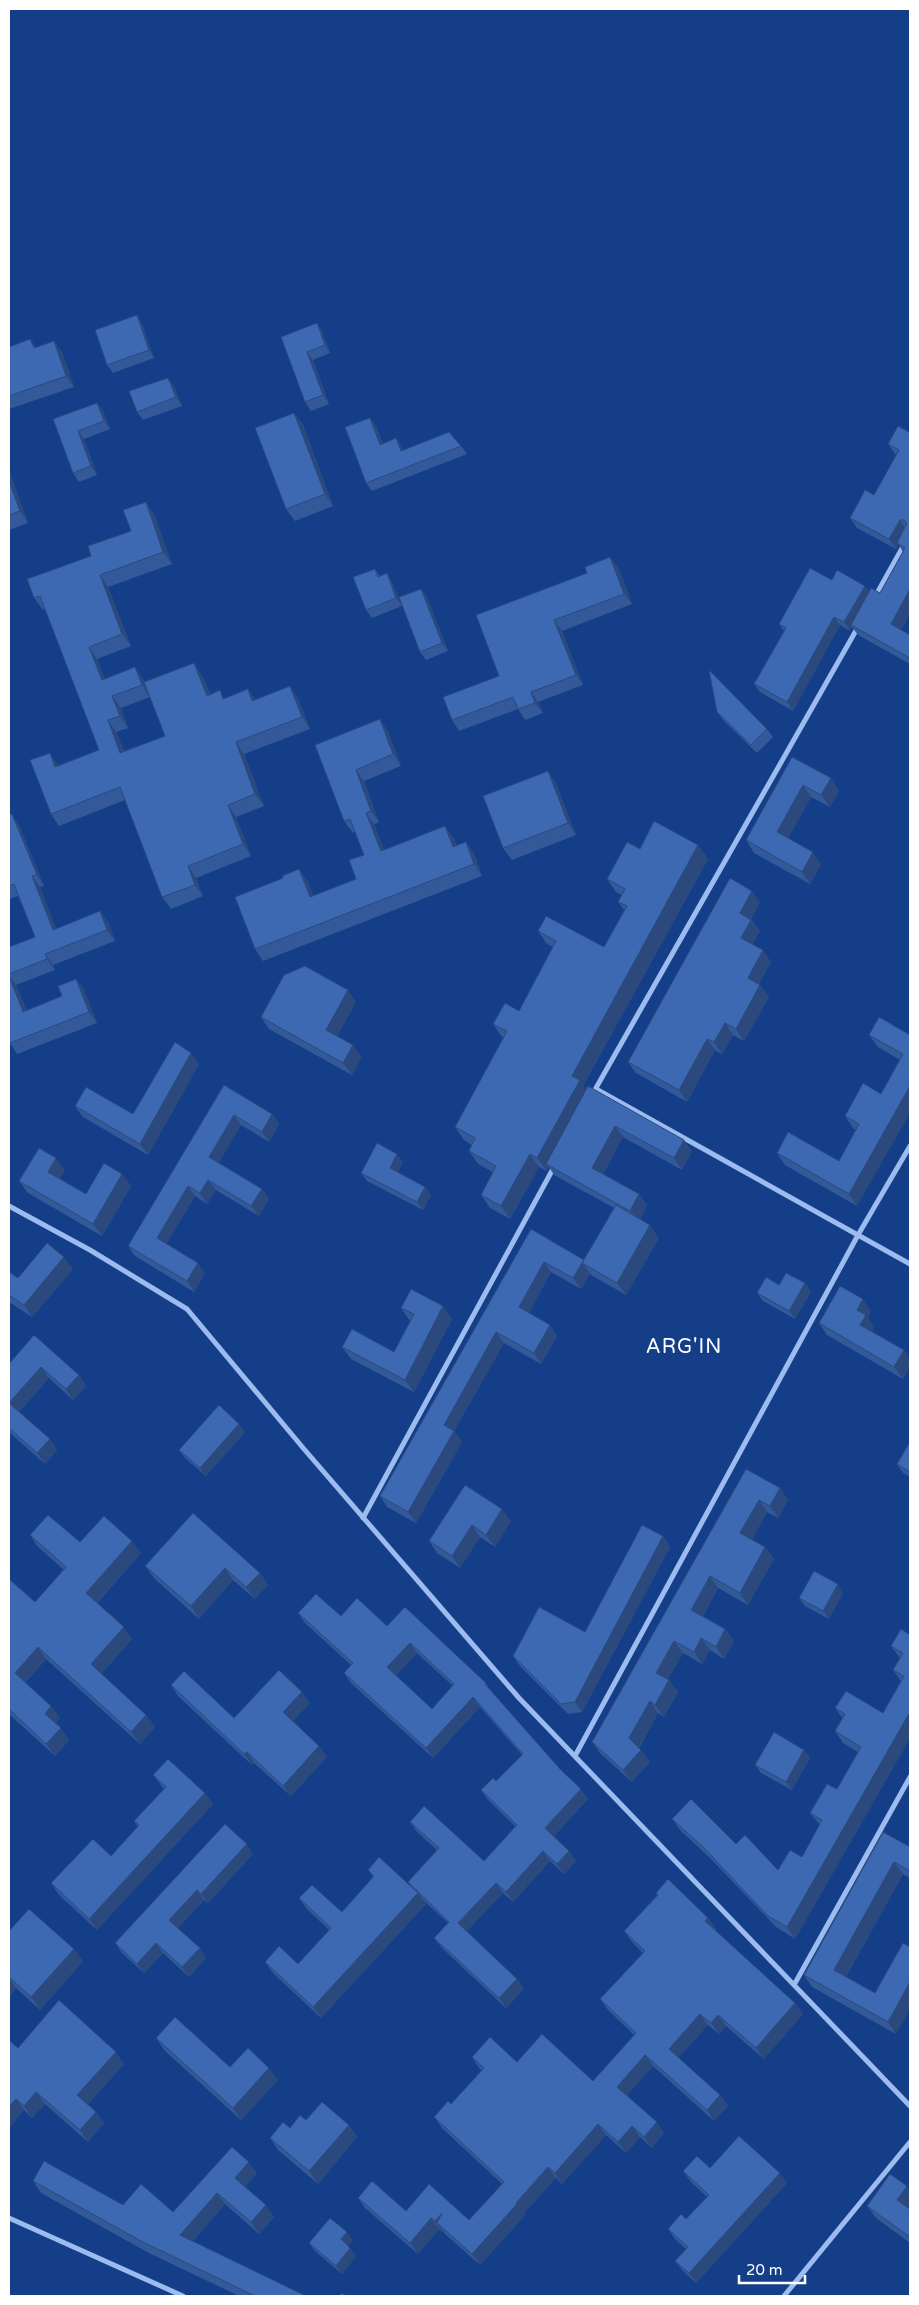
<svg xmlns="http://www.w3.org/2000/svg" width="919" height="2305" font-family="'Varela Round',sans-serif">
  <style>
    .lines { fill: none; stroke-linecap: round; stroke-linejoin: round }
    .minor { stroke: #9cbbef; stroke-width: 5 }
    .wall { fill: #345999; fill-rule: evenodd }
    .shaded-wall { fill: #2b497d }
    .building { fill: #3d68b2; stroke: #2b497d; fill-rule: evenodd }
    .labels { text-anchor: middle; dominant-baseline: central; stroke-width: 4; stroke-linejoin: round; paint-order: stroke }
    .quarter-label { font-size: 20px; letter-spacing: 1px; fill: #fff; stroke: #153e89 }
  </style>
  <rect width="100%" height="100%" fill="#153e89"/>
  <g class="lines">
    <path class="minor" d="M 876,595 L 910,534
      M 596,1089 L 910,1264
      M 592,1095 L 858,627
      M 9,1206 L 90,1250 L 187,1309 L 304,1449 L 519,1698 L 910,2106
      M 363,1518 L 554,1167
      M 575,1756 L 858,1235 L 910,1146
      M 794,1985 L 910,1777
      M 9,2218 L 183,2296
      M 784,2296 L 910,2142"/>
  </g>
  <path class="wall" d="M 317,323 L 322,331 L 330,353 L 313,360 L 329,404 L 311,411 L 305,402 L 281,337 Z
    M 142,324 L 154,358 L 113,373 L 107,365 Z
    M 30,339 L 36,348 L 62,352 L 74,387 L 9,409 L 9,347 Z
    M 168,378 L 174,386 L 182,406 L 143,420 L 137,412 Z
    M 97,403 L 103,411 L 110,429 L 84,439 L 97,475 L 79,482 L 73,473 L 53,419 Z
    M 294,413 L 303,425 L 333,506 L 295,521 L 286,509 Z
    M 370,418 L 376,426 L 383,444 L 396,438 L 402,447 L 403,450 L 461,446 L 467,454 L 372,491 L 366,483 Z
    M 910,429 L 910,613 L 901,630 L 910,635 L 910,664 L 858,635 L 852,627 L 850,631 L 840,625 L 793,711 L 760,692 L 754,684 L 784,631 L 779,624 L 832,580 L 869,591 L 880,593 L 903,552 L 899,545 L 896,549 L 857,528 L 850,518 L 874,495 L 896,455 L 888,444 L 909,432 Z
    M 9,470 L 28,523 L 9,530 Z
    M 154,514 L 172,564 L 108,587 L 131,646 L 97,659 L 105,679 L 135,667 L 145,682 L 202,675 L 210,694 L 225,698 L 248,689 L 255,700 L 298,698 L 310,729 L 244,754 L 264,806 L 236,817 L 251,856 L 196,878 L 203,896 L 171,909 L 162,897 L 125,800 L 59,826 L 51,814 L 59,765 L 99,750 L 45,609 L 43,610 L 34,598 L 91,556 L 131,531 ZM 150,697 L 165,736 L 124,751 L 116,732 L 128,728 L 121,708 Z
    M 610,557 L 618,567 L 632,604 L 562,631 L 583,685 L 538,702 L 543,713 L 525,720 L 518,709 L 459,731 L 452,720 L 499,676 L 587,573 Z
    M 375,569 L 380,576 L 392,582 L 402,606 L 372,618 L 366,610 Z
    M 421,589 L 427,597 L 448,651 L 426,660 L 420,652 Z
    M 717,712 L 767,729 L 773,737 L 757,753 L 723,720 Z
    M 388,731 L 401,766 L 364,781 L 379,822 L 374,824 L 384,850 L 454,838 L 456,845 L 466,842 L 474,853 L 482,876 L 263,961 L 255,949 L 307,880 L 313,896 L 356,879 L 364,855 L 355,832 L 353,833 L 344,821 L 315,745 Z
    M 792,757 L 831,778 L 839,791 L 830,807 L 811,797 L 788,838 L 821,864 L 810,884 L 754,853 L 746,840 Z
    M 556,783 L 576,835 L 512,860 L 503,848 Z
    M 9,815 L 19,825 L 44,886 L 40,887 L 56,929 L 100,911 L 108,922 L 115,941 L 53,965 L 55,970 L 16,985 L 26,1010 L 62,996 L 76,979 L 84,990 L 97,1023 L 17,1054 L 9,1041 L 9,947 L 35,937 L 18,896 L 9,899 Z
    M 698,845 L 708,859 L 583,1086 L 586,1090 L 692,1151 L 682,1170 L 623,1137 L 603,1174 L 639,1194 L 647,1205 L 640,1219 L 659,1238 L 626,1295 L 591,1275 L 590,1273 L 581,1289 L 551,1272 L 529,1313 L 550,1325 L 557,1336 L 541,1364 L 504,1343 L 454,1431 L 462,1442 L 416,1523 L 387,1507 L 380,1496 L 531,1229 L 584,1260 L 614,1208 L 554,1175 L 549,1167 L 547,1171 L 539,1167 L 510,1219 L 490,1208 L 481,1195 L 493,1172 L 478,1164 L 469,1151 L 472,1145 L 464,1140 L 455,1127 L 504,1038 L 502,1037 L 493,1024 L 519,1011 L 553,947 L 547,944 L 538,931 L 604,947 L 624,910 L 618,902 L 622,895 L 616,892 L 607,879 L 640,849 Z
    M 760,902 L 751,919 L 760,931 L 752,944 L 771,962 L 759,984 L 760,985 L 769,997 L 744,1041 L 733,1035 L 722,1054 L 715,1050 L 687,1102 L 636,1073 L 628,1062 Z
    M 356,1002 L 337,1036 L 353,1045 L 361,1057 L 352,1075 L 269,1029 L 261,1017 Z
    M 869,1035 L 910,1035 L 857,1206 L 785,1165 L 777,1153 L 839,1161 L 856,1130 L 853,1128 L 845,1116 L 881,1094 L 900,1060 L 878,1047 Z
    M 191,1053 L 199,1064 L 148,1155 L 83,1117 L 75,1106 L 133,1114 Z
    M 224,1085 L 272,1114 L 279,1124 L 269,1142 L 241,1125 L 218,1163 L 262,1189 L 269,1199 L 259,1216 L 216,1190 L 207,1204 L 195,1196 L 166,1244 L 205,1273 L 194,1292 L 135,1256 L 128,1246 Z
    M 403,1162 L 398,1172 L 425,1187 L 431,1195 L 423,1210 L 367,1181 L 361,1173 Z
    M 65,1170 L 60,1179 L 86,1194 L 122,1174 L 131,1186 L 102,1236 L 28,1193 L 19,1181 Z
    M 73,1269 L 32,1317 L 9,1302 L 9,1272 L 18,1278 Z
    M 805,1283 L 811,1292 L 795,1319 L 763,1301 L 757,1293 Z
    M 401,1308 L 452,1319 L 414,1392 L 351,1359 L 342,1347 L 394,1352 L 410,1321 Z
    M 871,1311 L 868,1318 L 874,1327 L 872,1331 L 904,1350 L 910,1359 L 910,1366 L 903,1379 L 827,1335 L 819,1323 Z
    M 34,1335 L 79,1375 L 86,1386 L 73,1400 L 49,1378 L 19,1412 L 50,1439 L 57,1450 L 45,1464 L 9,1432 L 9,1364 Z
    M 245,1432 L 206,1476 L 185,1458 L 179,1450 Z
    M 910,1442 L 910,1477 L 903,1473 L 897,1464 Z
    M 746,1469 L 780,1488 L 788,1500 L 778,1518 L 767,1512 L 752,1539 L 765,1547 L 774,1559 L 748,1605 L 718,1588 L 703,1616 L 725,1629 L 734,1641 L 724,1659 L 710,1650 L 702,1664 L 683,1653 L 668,1679 L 678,1692 L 664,1717 L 658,1713 L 639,1748 L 650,1762 L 632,1782 L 601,1754 L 592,1742 Z
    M 465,1485 L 511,1521 L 495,1547 L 480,1537 L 460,1568 L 437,1553 L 429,1541 Z
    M 193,1513 L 260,1573 L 268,1585 L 255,1599 L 233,1580 L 199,1619 L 154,1578 L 145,1566 Z
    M 30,1535 L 80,1542 L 141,1553 L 97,1603 L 132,1639 L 101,1674 L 146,1715 L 155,1727 L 140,1744 L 46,1659 L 25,1683 L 51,1706 L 60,1718 L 56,1723 L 69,1740 L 55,1756 L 9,1714 L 9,1579 L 35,1602 L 64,1570 L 38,1547 Z
    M 663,1536 L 670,1547 L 582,1712 L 568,1714 L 520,1666 L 513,1656 L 585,1632 Z
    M 843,1593 L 829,1619 L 805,1606 L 799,1598 Z
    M 298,1613 L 341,1616 L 387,1626 L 493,1693 L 560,1769 L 588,1799 L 554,1836 L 576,1861 L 564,1874 L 550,1861 L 513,1902 L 503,1893 L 466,1932 L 517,1979 L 524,1989 L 506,2008 L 442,1948 L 434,1938 L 448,1923 L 422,1899 L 426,1904 L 321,2018 L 273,1973 L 265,1962 L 298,1964 L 329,1930 L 307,1909 L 299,1898 L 342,1912 L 373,1877 L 368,1870 L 412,1887 L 408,1882 L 437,1850 L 417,1832 L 410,1822 L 484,1861 L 515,1826 L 488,1800 L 481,1790 L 496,1781 L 522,1755 L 480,1707 L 433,1758 L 351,1683 L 344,1673 L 351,1665 L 305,1623 ZM 417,1653 L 453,1686 L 432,1709 L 396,1675 Z
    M 910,1635 L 910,1738 L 795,1939 L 776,1927 L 711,1859 L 680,1830 L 672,1819 L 736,1844 L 778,1870 L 802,1857 L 820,1825 L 810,1813 L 837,1789 L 858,1752 L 843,1743 L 835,1731 L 843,1719 L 835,1708 L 883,1713 L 901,1681 L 893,1670 L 900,1658 L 891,1646 Z
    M 171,1685 L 234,1718 L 310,1703 L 293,1721 L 319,1746 L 327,1757 L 291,1796 L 254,1763 L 252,1765 L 178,1696 Z
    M 804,1750 L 810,1758 L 792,1790 L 761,1773 L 755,1765 Z
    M 153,1775 L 205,1793 L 213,1804 L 97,1930 L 59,1895 L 51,1883 L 111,1856 L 138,1827 L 134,1821 L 164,1789 Z
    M 883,1832 L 910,1847 L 910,1878 L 903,1874 L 846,1977 L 875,1993 L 896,2034 L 812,1987 L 804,1975 Z
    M 253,1854 L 208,1903 L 204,1900 L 178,1928 L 206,1958 L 189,1977 L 163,1953 L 144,1973 L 122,1953 L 115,1943 Z
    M 656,1893 L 708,1918 L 716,1929 L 715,1930 L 795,2003 L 803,2014 L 764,2059 L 726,2026 L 719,2034 L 708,2025 L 678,2058 L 720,2095 L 728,2106 L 714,2121 L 653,2066 L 627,2095 L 664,2133 L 652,2148 L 640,2137 L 626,2153 L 606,2135 L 562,2184 L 556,2178 L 524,2213 L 525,2215 L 480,2265 L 445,2234 L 443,2231 L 442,2232 L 439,2229 L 418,2254 L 365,2208 L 358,2198 L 406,2211 L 469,2220 L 502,2184 L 442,2128 L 434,2117 L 451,2104 L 482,2070 L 479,2068 L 472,2057 L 517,2062 L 593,2081 L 634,2035 L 608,2010 L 600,1999 L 643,1953 L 632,1942 L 624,1931 L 657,1895 Z
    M 9,1931 L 74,1949 L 83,1961 L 40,2010 L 16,1988 L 9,1997 Z
    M 156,2038 L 230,2067 L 278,2080 L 241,2120 L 165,2051 Z
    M 9,2040 L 18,2048 L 124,2064 L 88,2104 L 96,2112 L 104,2123 L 88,2142 L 45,2104 L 32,2118 L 24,2110 L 9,2128 Z
    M 306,2120 L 349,2125 L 357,2137 L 318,2184 L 278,2150 L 270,2138 Z
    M 710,2168 L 787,2183 L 696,2283 L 683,2271 L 675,2261 L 686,2249 L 675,2239 L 668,2229 L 686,2219 L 707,2197 L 691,2182 L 683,2171 Z
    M 257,2173 L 245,2187 L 274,2217 L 259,2234 L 225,2204 L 193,2241 L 306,2296 L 239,2296 L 149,2253 L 41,2193 L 33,2181 L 123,2205 L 173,2212 Z
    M 907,2186 L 910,2191 L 910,2206 L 909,2208 L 910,2209 L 910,2243 L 876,2218 L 867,2206 Z
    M 353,2240 L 348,2246 L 356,2256 L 342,2274 L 315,2251 L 309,2243 Z"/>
  <path class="shaded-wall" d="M 137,315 L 142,324 L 154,358 L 149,350 Z
    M 317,323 L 322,331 L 330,353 L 325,345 Z
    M 54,341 L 62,352 L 74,387 L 66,376 Z
    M 307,352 L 313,360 L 329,404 L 323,395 Z
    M 168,378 L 174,386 L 182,406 L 176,397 Z
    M 97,403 L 103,411 L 110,429 L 104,421 Z
    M 294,413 L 303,425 L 333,506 L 325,494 Z
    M 370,418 L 376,426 L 386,453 L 380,445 Z
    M 78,431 L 84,439 L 97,475 L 91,466 Z
    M 396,438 L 402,447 L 407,459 L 401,451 Z
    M 9,470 L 28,523 L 20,511 L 9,481 Z
    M 146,502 L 154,514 L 172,564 L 163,552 Z
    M 900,520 L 907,531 L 897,543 L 899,545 L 896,549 L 889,539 Z
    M 610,557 L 618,567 L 632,604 L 624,594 Z
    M 387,573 L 392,582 L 402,606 L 396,598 Z
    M 100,575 L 108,587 L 131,646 L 122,634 Z
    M 865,586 L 871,594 L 851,625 L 852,627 L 850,631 L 844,622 Z
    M 421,589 L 427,597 L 448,651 L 442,643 Z
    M 910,589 L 910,613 L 898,634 L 891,624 Z
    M 834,617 L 840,625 L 793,711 L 787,702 Z
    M 554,620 L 562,631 L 583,685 L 576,675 Z
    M 89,647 L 97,659 L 110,692 L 102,680 Z
    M 194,663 L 202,675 L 215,708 L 207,696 Z
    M 135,667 L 143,679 L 150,697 L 142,685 Z
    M 290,686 L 298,698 L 310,729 L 302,717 Z
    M 248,689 L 256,701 L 252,701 Z
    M 531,692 L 538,702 L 543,713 L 535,703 Z
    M 112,696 L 121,708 L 128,728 L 120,716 Z
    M 380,719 L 388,731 L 401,766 L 393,754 Z
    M 108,720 L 116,732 L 129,765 L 120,753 Z
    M 236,742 L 244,754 L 264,806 L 255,794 Z
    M 50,753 L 58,765 L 64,779 L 55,767 Z
    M 356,770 L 364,781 L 379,822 L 371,811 Z
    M 548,771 L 556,783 L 576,835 L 568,823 Z
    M 831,778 L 839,791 L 830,807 L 821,795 Z
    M 803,785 L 811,797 L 785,844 L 777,832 Z
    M 228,805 L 236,817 L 251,856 L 243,844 Z
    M 366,813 L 374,824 L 389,863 L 381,851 Z
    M 12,814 L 19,825 L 44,886 L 37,875 Z
    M 445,826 L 454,838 L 461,858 L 453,847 Z
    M 466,842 L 474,853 L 482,876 L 474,864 Z
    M 698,845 L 708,859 L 583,1086 L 589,1093 L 546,1164 L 549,1167 L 547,1171 L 537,1158 L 572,1076 Z
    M 813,852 L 821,864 L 810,884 L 802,872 Z
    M 188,866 L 196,878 L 203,896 L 195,885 Z
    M 299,869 L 307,880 L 318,909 L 310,897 Z
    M 32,876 L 40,887 L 61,941 L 53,930 Z
    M 752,891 L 760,902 L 748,925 L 740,913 Z
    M 100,911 L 108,922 L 115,941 L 107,930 Z
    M 751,920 L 760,931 L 749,950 L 741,938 Z
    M 763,950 L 771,962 L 756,989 L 748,978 Z
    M 45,954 L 53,965 L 55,970 L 47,959 Z
    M 9,975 L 16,985 L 30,1022 L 23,1012 Z
    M 76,979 L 84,990 L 97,1023 L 89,1012 Z
    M 760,985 L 769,997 L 744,1041 L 736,1029 Z
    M 348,990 L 356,1002 L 334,1042 L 326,1030 Z
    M 725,1023 L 733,1035 L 722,1054 L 714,1042 Z
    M 707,1039 L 715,1050 L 687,1102 L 679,1090 Z
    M 353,1045 L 361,1057 L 352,1075 L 343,1063 Z
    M 191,1053 L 199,1064 L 148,1155 L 140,1144 Z
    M 910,1086 L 910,1113 L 857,1206 L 849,1194 Z
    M 272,1114 L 279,1124 L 269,1142 L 262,1132 Z
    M 234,1115 L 241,1125 L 216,1168 L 209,1157 Z
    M 615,1126 L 623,1137 L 600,1179 L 592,1168 Z
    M 684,1140 L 692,1151 L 682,1170 L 674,1158 Z
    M 397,1154 L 403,1162 L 396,1176 L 390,1168 Z
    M 530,1154 L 539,1167 L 510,1219 L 501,1206 Z
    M 56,1158 L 65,1170 L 57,1184 L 48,1172 Z
    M 122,1174 L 131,1186 L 102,1236 L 93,1224 Z
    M 208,1180 L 216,1190 L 207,1204 L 200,1193 Z
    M 188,1186 L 195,1196 L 164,1248 L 157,1238 Z
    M 425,1187 L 431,1195 L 423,1210 L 417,1202 Z
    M 262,1189 L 269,1199 L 259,1216 L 251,1206 Z
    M 639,1194 L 647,1205 L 638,1222 L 630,1211 Z
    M 650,1225 L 659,1238 L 626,1295 L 617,1283 Z
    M 64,1257 L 73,1269 L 32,1317 L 24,1305 Z
    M 544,1262 L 551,1272 L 526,1318 L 519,1307 Z
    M 198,1263 L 205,1273 L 194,1292 L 187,1281 Z
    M 582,1263 L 590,1273 L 581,1289 L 573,1278 Z
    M 805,1283 L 811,1292 L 795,1319 L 789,1311 Z
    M 863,1299 L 871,1311 L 868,1318 L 874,1327 L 869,1337 L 860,1325 L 857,1310 Z
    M 443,1306 L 452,1319 L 414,1392 L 405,1380 Z
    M 550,1325 L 557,1336 L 541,1364 L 534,1353 Z
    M 496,1332 L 504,1343 L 451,1436 L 444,1425 Z
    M 904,1350 L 910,1359 L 910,1366 L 903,1379 L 894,1367 Z
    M 41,1367 L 49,1378 L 17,1414 L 9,1403 Z
    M 79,1375 L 86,1386 L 73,1400 L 66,1389 Z
    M 239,1424 L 245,1432 L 206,1476 L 200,1468 Z
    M 454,1431 L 462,1442 L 416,1523 L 408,1512 Z
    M 50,1439 L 57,1450 L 45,1464 L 37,1453 Z
    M 780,1488 L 788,1500 L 778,1518 L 770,1506 Z
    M 759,1500 L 767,1512 L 749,1545 L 740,1533 Z
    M 502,1509 L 511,1521 L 495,1547 L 486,1535 Z
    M 472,1525 L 480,1537 L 460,1568 L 452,1556 Z
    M 663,1536 L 670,1547 L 582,1712 L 575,1702 Z
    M 132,1541 L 141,1553 L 94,1605 L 86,1593 Z
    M 765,1547 L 774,1559 L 748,1605 L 740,1593 Z
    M 225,1568 L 233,1580 L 199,1619 L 191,1606 Z
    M 260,1573 L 268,1585 L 255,1599 L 246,1587 Z
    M 710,1576 L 718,1588 L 699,1622 L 691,1610 Z
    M 838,1584 L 843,1593 L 829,1619 L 823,1611 Z
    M 124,1627 L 132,1639 L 99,1676 L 91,1664 Z
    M 725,1629 L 734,1641 L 724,1659 L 716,1647 Z
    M 701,1638 L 710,1650 L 702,1664 L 694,1652 Z
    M 674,1641 L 683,1653 L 665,1685 L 656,1673 Z
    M 410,1643 L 417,1653 L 394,1677 L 387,1667 Z
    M 38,1647 L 46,1659 L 23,1685 L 15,1673 Z
    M 669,1680 L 678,1692 L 664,1717 L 655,1705 Z
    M 486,1683 L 493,1693 L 492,1694 L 485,1684 Z
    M 302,1692 L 310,1703 L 291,1723 L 283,1712 Z
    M 473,1697 L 480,1707 L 433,1758 L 426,1748 Z
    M 650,1701 L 658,1713 L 637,1750 L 629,1738 Z
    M 51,1706 L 60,1718 L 53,1726 L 45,1714 Z
    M 910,1712 L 910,1738 L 795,1939 L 787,1927 Z
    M 146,1715 L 155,1727 L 140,1744 L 131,1732 Z
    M 61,1728 L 69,1740 L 55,1756 L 46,1744 Z
    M 319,1746 L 327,1757 L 291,1796 L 283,1786 Z
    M 641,1750 L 650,1762 L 632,1782 L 623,1770 Z
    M 804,1750 L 810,1758 L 792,1790 L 786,1782 Z
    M 247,1752 L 254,1763 L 252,1765 L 244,1754 Z
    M 581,1789 L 588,1799 L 552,1838 L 545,1828 Z
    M 205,1793 L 213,1804 L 97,1930 L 89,1919 Z
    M 247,1844 L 253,1854 L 208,1903 L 201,1894 Z
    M 543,1851 L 550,1861 L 513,1902 L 506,1892 Z
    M 569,1851 L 576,1861 L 564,1874 L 557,1864 Z
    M 894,1862 L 903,1874 L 843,1982 L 834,1970 Z
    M 496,1883 L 503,1893 L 465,1933 L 458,1923 Z
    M 197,1890 L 204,1900 L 176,1930 L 169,1920 Z
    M 418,1893 L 426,1904 L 321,2018 L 313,2007 Z
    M 708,1918 L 716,1929 L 713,1932 L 705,1921 Z
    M 156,1943 L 163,1953 L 144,1973 L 137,1964 Z
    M 200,1948 L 206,1958 L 189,1977 L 182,1967 Z
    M 74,1949 L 83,1961 L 40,2010 L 31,1997 Z
    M 9,1978 L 16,1988 L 9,1997 Z
    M 517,1979 L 524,1989 L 506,2008 L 499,1998 Z
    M 910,1982 L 910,2009 L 896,2034 L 888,2022 Z
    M 795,2003 L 803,2014 L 764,2059 L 756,2048 Z
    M 700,2014 L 708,2025 L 676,2060 L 669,2049 Z
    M 718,2015 L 726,2026 L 719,2034 L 711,2023 Z
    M 116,2052 L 124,2064 L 85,2107 L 77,2095 Z
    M 645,2055 L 653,2066 L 625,2098 L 617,2087 Z
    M 269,2068 L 278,2080 L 241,2120 L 233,2108 Z
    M 36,2092 L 45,2104 L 32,2118 L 24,2106 Z
    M 720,2095 L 728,2106 L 714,2121 L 707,2110 Z
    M 16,2099 L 24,2110 L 9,2128 L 9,2107 Z
    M 96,2112 L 104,2123 L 88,2142 L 80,2130 Z
    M 657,2122 L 664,2133 L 652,2148 L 644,2137 Z
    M 598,2124 L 606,2135 L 562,2184 L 555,2173 Z
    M 349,2125 L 357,2137 L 318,2184 L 309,2171 Z
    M 632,2126 L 640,2137 L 626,2153 L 618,2142 Z
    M 249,2162 L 257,2173 L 243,2189 L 235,2178 Z
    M 548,2167 L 556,2178 L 524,2213 L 525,2215 L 480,2265 L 472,2254 L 516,2203 Z
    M 780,2173 L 787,2183 L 696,2283 L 689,2273 Z
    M 907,2186 L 910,2191 L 910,2206 L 906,2212 L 897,2200 Z
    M 217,2193 L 225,2204 L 188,2247 L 180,2235 Z
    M 266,2205 L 274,2217 L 259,2234 L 251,2222 Z
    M 442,2213 L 437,2223 L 443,2231 L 442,2232 L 435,2221 Z
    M 431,2218 L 439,2229 L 418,2254 L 410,2243 Z
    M 347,2232 L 353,2240 L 346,2248 L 341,2239 Z
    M 350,2248 L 356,2256 L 342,2274 L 336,2266 Z"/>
  <path class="building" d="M 137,315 L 149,350 L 107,365 L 95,330 Z
    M 317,323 L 325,345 L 307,352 L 323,395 L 305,402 L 281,337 Z
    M 30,339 L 34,348 L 54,341 L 66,376 L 9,396 L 9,347 Z
    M 168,378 L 176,397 L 137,412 L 129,391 Z
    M 97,403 L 104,421 L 78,431 L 91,466 L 73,473 L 53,419 Z
    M 294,413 L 325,494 L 286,509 L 255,428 Z
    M 370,418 L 380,445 L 396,438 L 401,451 L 449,432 L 461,446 L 366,483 L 345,427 Z
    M 898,426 L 909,432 L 910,429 L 910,589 L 891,624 L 910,635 L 910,658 L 851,625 L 871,588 L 880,593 L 905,548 L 897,543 L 907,523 L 904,520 L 900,520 L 889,539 L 850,518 L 865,490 L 874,495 L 899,450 L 888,444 Z
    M 9,481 L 20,511 L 9,515 Z
    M 146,502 L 163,552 L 100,575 L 122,634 L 89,647 L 102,680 L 135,667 L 142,685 L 112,696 L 120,716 L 108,720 L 120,753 L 165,736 L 144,682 L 194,663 L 207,696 L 220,690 L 223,699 L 248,689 L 252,701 L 290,686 L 302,717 L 236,742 L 255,794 L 228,805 L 243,844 L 188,866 L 195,885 L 162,897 L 120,787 L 51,814 L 30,760 L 50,753 L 55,767 L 99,750 L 40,596 L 34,598 L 27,579 L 91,556 L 88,546 L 131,531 L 123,510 Z
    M 610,557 L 624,594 L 554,620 L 576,675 L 531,692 L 535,703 L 518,709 L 513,697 L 452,720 L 443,697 L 499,676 L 476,615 L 587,573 L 585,567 Z
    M 810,568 L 832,580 L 837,570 L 865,586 L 844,622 L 834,617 L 787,702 L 754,684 L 786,628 L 779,624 Z
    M 375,569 L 378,577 L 387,573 L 396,598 L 366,610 L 353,577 Z
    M 421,589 L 442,643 L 420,652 L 399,597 Z
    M 709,670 L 767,729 L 751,745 L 717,712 Z
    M 380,719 L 393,754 L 356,770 L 371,811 L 366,813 L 381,851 L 445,826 L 453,847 L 466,842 L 474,864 L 255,949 L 235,897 L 283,878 L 282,876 L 299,869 L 310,897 L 356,879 L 349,860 L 364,855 L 350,819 L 344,821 L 315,745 Z
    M 792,757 L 831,778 L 821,795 L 803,785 L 777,832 L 813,852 L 802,872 L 746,840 Z
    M 548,771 L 568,823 L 503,848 L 483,796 Z
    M 12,814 L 37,875 L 32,876 L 53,930 L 100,911 L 107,930 L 45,954 L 47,959 L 9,974 L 9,947 L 35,937 L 14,884 L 9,886 L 9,815 Z
    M 654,821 L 698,845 L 572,1076 L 580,1080 L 537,1158 L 530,1154 L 501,1206 L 481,1195 L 496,1166 L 469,1151 L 475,1138 L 455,1127 L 507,1031 L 493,1024 L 505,1003 L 519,1011 L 556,941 L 538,931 L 546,916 L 604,947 L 627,906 L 618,902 L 625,889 L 607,879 L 627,842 L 640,849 Z
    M 730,878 L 752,891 L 740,913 L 751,920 L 741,938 L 763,950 L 748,978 L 760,985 L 736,1029 L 725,1023 L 714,1042 L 707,1039 L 679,1090 L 628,1062 Z
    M 305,966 L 348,990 L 326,1030 L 353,1045 L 343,1063 L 261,1017 L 284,975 Z
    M 9,976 L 23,1012 L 62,996 L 58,986 L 76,979 L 89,1012 L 10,1043 L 9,1041 Z
    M 879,1017 L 910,1035 L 910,1086 L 849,1194 L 777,1153 L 788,1132 L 839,1161 L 859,1124 L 845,1116 L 863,1083 L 881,1094 L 903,1054 L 869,1035 Z
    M 175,1042 L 191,1053 L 140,1144 L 75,1106 L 86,1087 L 133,1114 Z
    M 224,1085 L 272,1114 L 262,1132 L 234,1115 L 209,1157 L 262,1189 L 251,1206 L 208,1180 L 200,1193 L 188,1186 L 157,1238 L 198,1263 L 187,1281 L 128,1246 Z
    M 588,1086 L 684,1140 L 674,1158 L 615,1126 L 592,1168 L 639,1194 L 630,1211 L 546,1164 Z
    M 377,1143 L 397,1154 L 390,1168 L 425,1187 L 417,1202 L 361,1173 Z
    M 39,1148 L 56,1158 L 48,1172 L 86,1194 L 104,1163 L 122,1174 L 93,1224 L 19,1181 Z
    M 616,1205 L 650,1225 L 617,1283 L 582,1263 Z
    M 531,1229 L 584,1260 L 573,1278 L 544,1262 L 519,1307 L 550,1325 L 534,1353 L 496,1332 L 444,1425 L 454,1431 L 408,1512 L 380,1496 Z
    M 47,1243 L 64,1257 L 24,1305 L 9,1295 L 9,1272 L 18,1278 Z
    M 786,1273 L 805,1283 L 789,1311 L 757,1293 L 766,1277 L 779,1285 Z
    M 840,1286 L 863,1299 L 857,1310 L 866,1315 L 860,1325 L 904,1350 L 894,1367 L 819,1323 Z
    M 411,1289 L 443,1306 L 405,1380 L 342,1347 L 352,1329 L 394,1352 L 414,1314 L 401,1308 Z
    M 34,1335 L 79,1375 L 66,1389 L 41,1367 L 9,1403 L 50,1439 L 37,1453 L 9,1428 L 9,1364 Z
    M 219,1405 L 239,1424 L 200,1468 L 179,1450 Z
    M 910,1442 L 910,1472 L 897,1464 Z
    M 746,1469 L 780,1488 L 770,1506 L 759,1500 L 740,1533 L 765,1547 L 740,1593 L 710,1576 L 691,1610 L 725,1629 L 716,1647 L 701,1638 L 694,1652 L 674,1641 L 656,1673 L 669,1680 L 655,1705 L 650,1701 L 629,1738 L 641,1750 L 623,1770 L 592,1742 Z
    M 465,1485 L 502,1509 L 486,1535 L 472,1525 L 452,1556 L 429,1541 Z
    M 193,1513 L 260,1573 L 246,1587 L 225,1568 L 191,1606 L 145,1566 Z
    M 48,1515 L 80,1542 L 104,1516 L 132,1541 L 86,1593 L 124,1627 L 91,1664 L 146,1715 L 131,1732 L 38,1647 L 15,1673 L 51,1706 L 45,1714 L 61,1728 L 46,1744 L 9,1709 L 9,1579 L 35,1602 L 66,1567 L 30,1535 Z
    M 642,1525 L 663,1536 L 575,1702 L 561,1704 L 513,1656 L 539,1607 L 585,1632 Z
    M 814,1571 L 838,1584 L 823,1611 L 799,1598 Z
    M 316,1594 L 341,1616 L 357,1598 L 387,1626 L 405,1607 L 486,1683 L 485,1684 L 560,1769 L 581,1789 L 545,1828 L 569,1851 L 557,1864 L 543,1851 L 506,1892 L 496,1883 L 458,1923 L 517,1979 L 499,1998 L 434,1938 L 449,1922 L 408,1882 L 439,1848 L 410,1822 L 424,1806 L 484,1861 L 517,1825 L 481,1790 L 493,1778 L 496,1781 L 523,1754 L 473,1697 L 426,1748 L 344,1673 L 353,1663 L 298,1613 ZM 410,1643 L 454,1684 L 432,1709 L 387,1667 Z
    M 901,1629 L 910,1635 L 910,1712 L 787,1927 L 768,1916 L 703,1847 L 672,1819 L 691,1799 L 736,1844 L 745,1835 L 778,1870 L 790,1850 L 802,1857 L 822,1820 L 810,1813 L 827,1784 L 837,1789 L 861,1747 L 835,1731 L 845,1714 L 835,1708 L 846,1691 L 883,1713 L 904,1676 L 893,1670 L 903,1653 L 891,1646 Z
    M 279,1670 L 302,1692 L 283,1712 L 319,1746 L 283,1786 L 247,1752 L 244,1754 L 171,1685 L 184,1671 L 234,1718 Z
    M 774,1732 L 804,1750 L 786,1782 L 755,1765 Z
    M 168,1759 L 205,1793 L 89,1919 L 51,1883 L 93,1839 L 111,1856 L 139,1825 L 134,1821 L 166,1787 L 153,1775 Z
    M 225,1824 L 247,1844 L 201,1894 L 197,1890 L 169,1920 L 200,1948 L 182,1967 L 156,1943 L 137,1964 L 115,1943 Z
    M 883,1832 L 910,1847 L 910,1871 L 894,1862 L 834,1970 L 875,1993 L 903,1943 L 910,1947 L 910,1982 L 888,2022 L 804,1975 Z
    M 379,1857 L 418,1893 L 313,2007 L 265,1962 L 279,1946 L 298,1964 L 331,1928 L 299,1898 L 312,1885 L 342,1912 L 374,1876 L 368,1870 Z
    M 668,1879 L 708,1918 L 705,1921 L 795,2003 L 756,2048 L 718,2015 L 711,2023 L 700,2014 L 669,2049 L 720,2095 L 707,2110 L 645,2055 L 617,2087 L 657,2122 L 644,2137 L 632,2126 L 618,2142 L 598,2124 L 555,2173 L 548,2167 L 516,2203 L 517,2204 L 472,2254 L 437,2223 L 442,2213 L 435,2221 L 431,2218 L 410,2243 L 358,2198 L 372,2181 L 406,2211 L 429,2184 L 469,2220 L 504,2182 L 434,2117 L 448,2101 L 451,2104 L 484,2068 L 472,2057 L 490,2037 L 517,2062 L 542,2034 L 593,2081 L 636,2033 L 600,1999 L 645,1951 L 624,1931 L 658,1895 L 656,1893 Z
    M 29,1909 L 74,1949 L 31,1997 L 9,1977 L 9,1931 Z
    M 59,2000 L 116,2052 L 77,2095 L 96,2112 L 80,2130 L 36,2092 L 24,2106 L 16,2099 L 9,2107 L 9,2040 L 18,2048 Z
    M 175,2017 L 230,2067 L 248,2048 L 269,2068 L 233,2108 L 156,2038 Z
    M 322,2102 L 349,2125 L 309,2171 L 270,2138 L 283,2122 L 290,2128 L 300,2115 L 306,2120 Z
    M 739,2136 L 780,2173 L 689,2273 L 675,2261 L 688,2247 L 668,2229 L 681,2214 L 686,2219 L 709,2195 L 683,2171 L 697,2156 L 710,2168 Z
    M 232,2147 L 249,2162 L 235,2178 L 266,2205 L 251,2222 L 217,2193 L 180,2235 L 306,2296 L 255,2296 L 141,2241 L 33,2181 L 44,2161 L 123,2205 L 141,2184 L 173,2212 Z
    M 890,2174 L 907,2186 L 897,2200 L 910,2209 L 910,2237 L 867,2206 Z
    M 330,2218 L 347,2232 L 341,2239 L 350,2248 L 336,2266 L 309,2243 Z
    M 342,2293 L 346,2296 L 339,2296 Z"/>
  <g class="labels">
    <g class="quarter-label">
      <text x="684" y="1347">ARG'IN</text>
    </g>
  </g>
  <rect width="919" height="2305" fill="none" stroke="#ffffff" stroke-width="20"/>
  <path d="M739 2275v8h66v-8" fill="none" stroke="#ffffff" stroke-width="2.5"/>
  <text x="746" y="2275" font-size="15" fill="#ffffff" stroke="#153e89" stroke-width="4" paint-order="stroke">20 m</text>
</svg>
